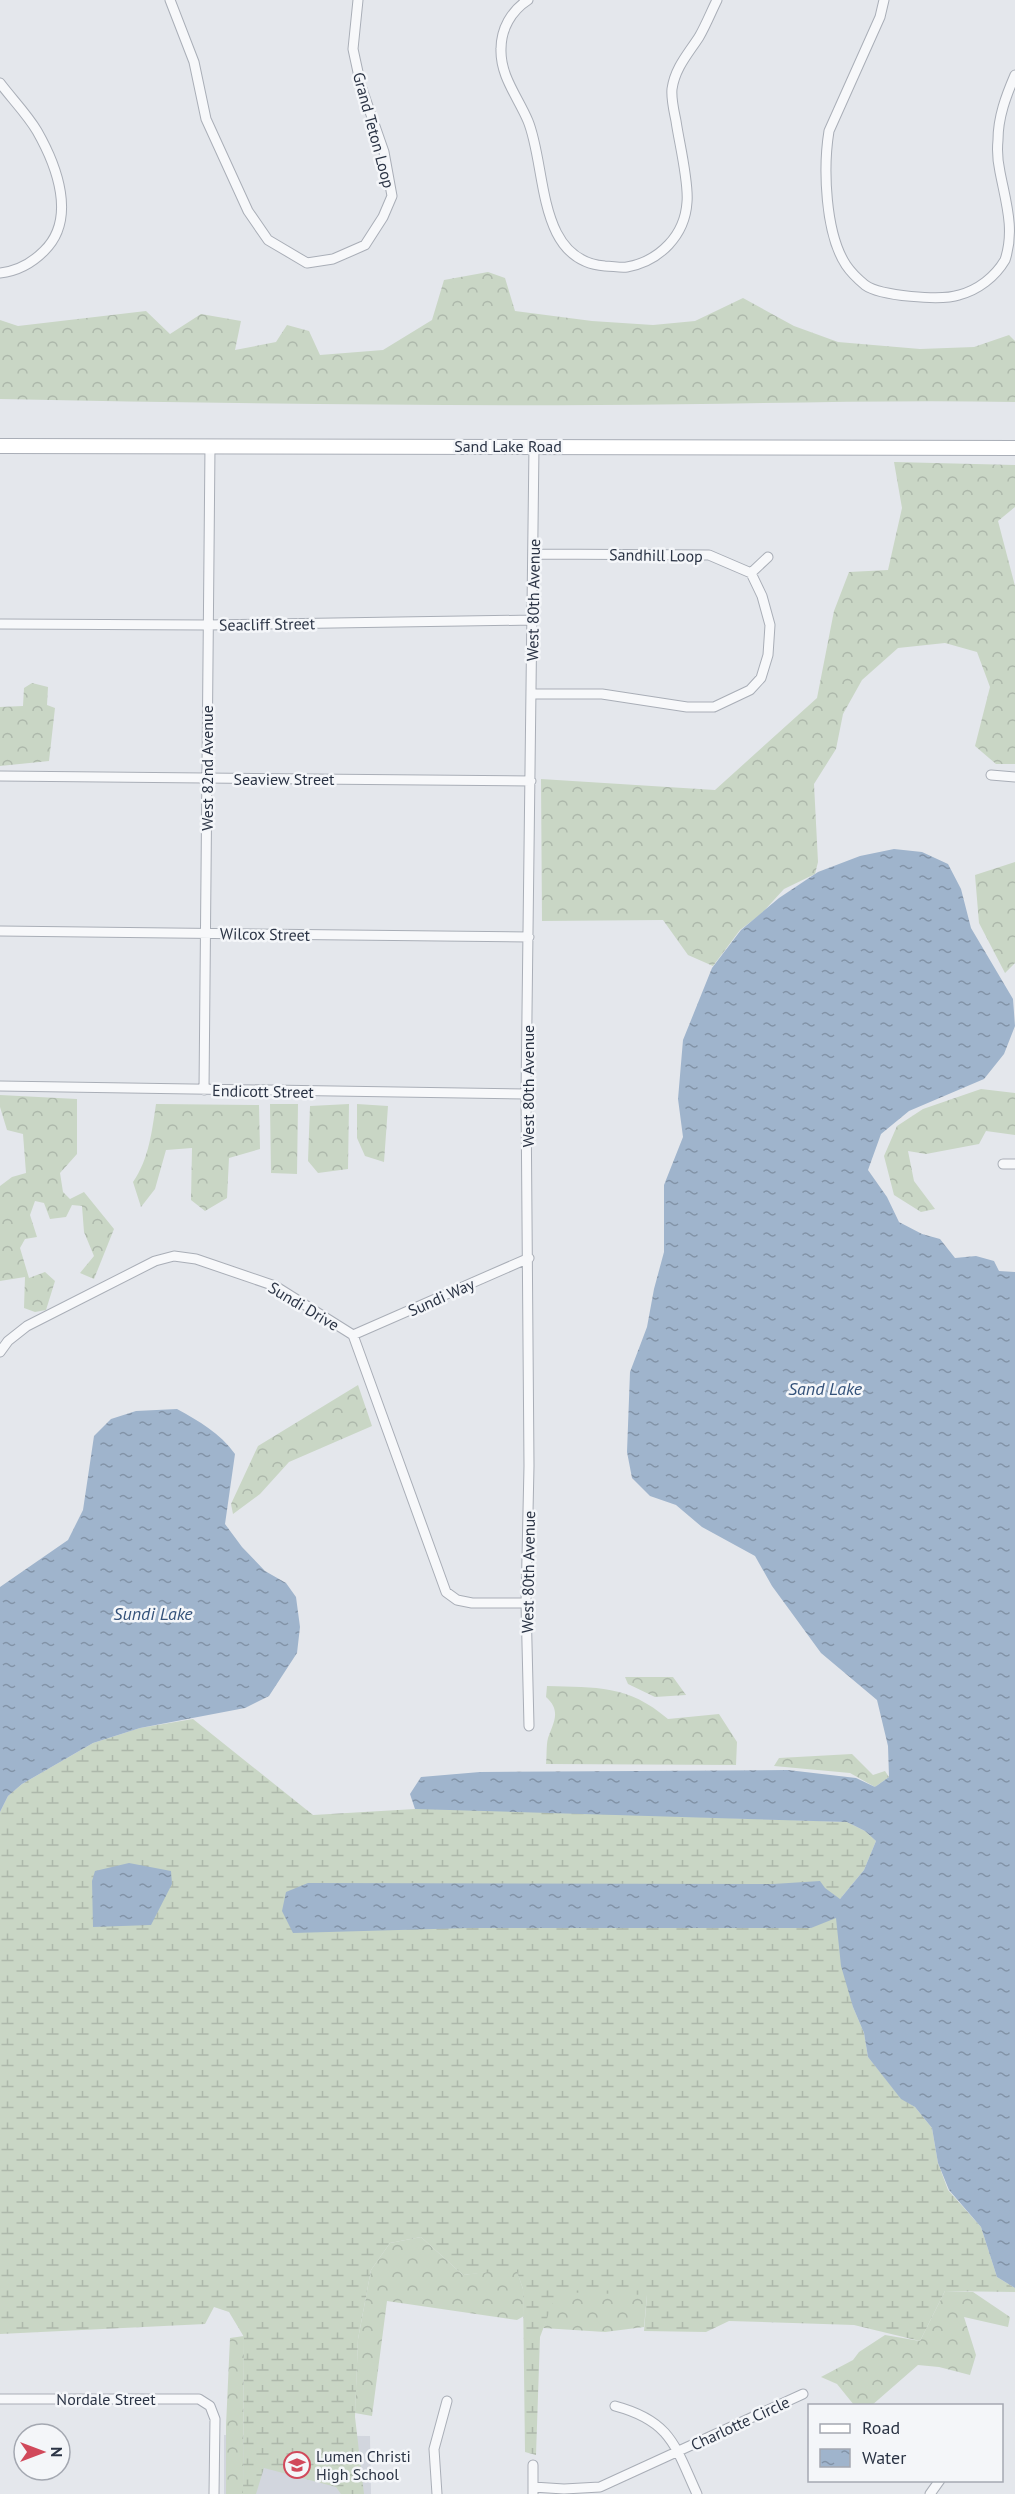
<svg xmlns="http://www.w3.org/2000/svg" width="1015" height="2494" font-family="'PT Sans',sans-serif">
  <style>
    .built { fill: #d2d6de }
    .forest { fill: url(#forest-crowns) }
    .wetland { fill: url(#wetland-marsh) }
    .water { fill: url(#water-ripples) }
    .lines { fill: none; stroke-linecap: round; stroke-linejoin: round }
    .street-casing { stroke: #a9aeb7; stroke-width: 11 }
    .secondary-casing { stroke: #a9aeb7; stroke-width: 16 }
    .street { stroke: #f7f8fa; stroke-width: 9 }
    .secondary { stroke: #fff; stroke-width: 14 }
    .labels { text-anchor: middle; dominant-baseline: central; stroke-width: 5; stroke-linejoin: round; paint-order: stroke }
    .street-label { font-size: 16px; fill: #2b3445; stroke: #f4f6f9 }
    .poi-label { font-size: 16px; fill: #2b3445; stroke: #f4f6f9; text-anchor: start }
    .water-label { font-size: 18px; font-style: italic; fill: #34527a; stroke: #f4f6f9 }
  </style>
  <defs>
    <pattern id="forest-crowns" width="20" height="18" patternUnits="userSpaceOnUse" patternTransform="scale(1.5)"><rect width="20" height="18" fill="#c9d6c5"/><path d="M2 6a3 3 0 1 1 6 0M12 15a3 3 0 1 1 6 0" fill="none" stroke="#adb8ab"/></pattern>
    <pattern id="wetland-marsh" width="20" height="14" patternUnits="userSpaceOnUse" patternTransform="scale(1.5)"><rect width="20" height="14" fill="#c9d6c5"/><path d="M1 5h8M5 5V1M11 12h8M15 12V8" fill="none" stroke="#adb8ab"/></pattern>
    <pattern id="water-ripples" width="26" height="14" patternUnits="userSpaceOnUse" patternTransform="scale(1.5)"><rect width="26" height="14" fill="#9fb4cc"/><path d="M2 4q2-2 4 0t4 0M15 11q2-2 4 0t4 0" fill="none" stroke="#8293a7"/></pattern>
  </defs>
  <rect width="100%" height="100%" fill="#e4e7ec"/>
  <path class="built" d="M 224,2435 L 370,2436 L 371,2494 L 224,2494 Z"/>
  <path class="forest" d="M 488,272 L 505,278 L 515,311 L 592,321 L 653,325 L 695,321 L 743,298 L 794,326 L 838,342 L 920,349 L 974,347 L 1009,335 L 1015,341 L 1015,402 C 876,399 736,405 597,405 C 398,406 199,403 0,399 L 0,320 L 18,326 L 146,311 L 170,334 L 201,314 L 241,321 L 235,350 L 276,342 L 287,325 L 309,331 L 320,355 L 383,350 L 432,320 L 444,280 Z
    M 894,462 L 1015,465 L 1015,507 L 998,521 L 1015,586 L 1015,764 L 996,764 L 975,746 L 990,687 L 977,652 L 945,643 L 898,648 L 862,680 L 843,714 L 836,749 L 814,784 L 818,862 L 815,874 L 784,889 L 761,914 L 740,930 L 713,966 L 688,955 L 663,920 L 542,921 L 541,779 L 715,790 L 817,698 L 834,611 L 849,572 L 888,570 L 902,508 Z
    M 32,683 L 48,687 L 47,705 L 55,708 L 49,761 L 0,766 L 0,707 L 23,706 L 24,688 Z
    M 1015,862 L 1015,963 L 1005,973 L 979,923 L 975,875 Z
    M 981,1089 L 1015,1093 L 1015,1135 L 986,1131 L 979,1144 L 926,1154 L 908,1151 L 914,1181 L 935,1209 L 921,1212 L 894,1195 L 884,1156 L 897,1126 L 923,1109 Z
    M 0,1095 L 77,1099 L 77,1154 L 60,1173 L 63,1192 L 70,1199 L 84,1192 L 114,1229 L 94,1279 L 80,1273 L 94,1256 L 84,1232 L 82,1206 L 72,1205 L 66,1217 L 50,1219 L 44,1203 L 35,1201 L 30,1215 L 37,1237 L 25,1239 L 20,1248 L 29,1278 L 45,1272 L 55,1281 L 46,1310 L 35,1312 L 24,1308 L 25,1277 L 0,1281 L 0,1186 L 12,1177 L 26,1173 L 23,1134 L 7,1130 L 0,1107 Z
    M 156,1104 L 259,1105 L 260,1149 L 229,1158 L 227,1198 L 205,1211 L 191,1200 L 192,1148 L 166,1150 L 155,1189 L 141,1207 L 133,1182 C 149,1159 152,1131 156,1104 Z
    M 270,1104 L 298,1104 L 297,1174 L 271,1173 Z
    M 349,1104 L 348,1169 L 318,1173 L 308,1161 L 310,1106 Z
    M 357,1104 L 388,1106 L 384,1162 L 365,1156 L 357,1138 Z
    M 358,1385 L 372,1426 L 289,1462 L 260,1494 L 233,1514 L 231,1504 L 258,1446 Z
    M 625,1677 L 673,1677 L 686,1695 L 655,1697 L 628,1684 Z
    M 547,1686 C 597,1688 627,1684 668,1719 L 719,1714 L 737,1742 L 736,1765 L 546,1764 C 547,1756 546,1746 548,1738 C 553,1723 562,1711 546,1697 Z
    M 852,1754 L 873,1775 L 885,1771 L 889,1777 L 875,1787 L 850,1773 L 774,1766 L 779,1758 Z
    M 421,2237 L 463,2275 L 516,2268 L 523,2289 L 524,2316 L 517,2320 L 387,2301 L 372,2416 L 355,2413 L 358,2339 L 371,2270 L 390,2243 Z
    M 972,2255 L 647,2295 L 644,2327 L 605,2332 L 543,2328 L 556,2292 L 576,2258 Z
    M 945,2291 L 973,2292 L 1010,2317 L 1008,2327 L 964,2317 L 976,2355 L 970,2375 L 939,2367 L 918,2365 L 871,2406 L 854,2405 L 837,2384 L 821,2377 L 853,2360 L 859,2352 L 885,2335 L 920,2341 Z
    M 244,2336 L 243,2494 L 226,2494 L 226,2426 L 230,2338 Z"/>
  <path class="wetland" d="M 193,1719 L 313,1815 L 415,1809 L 471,1809 L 847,1822 L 865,1831 L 876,1841 L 864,1870 L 840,1899 L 853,2007 L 864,2033 L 868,2057 L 901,2098 L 915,2107 L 932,2128 L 938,2163 L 948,2190 L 981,2227 L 997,2277 L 1015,2288 L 1015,2292 L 945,2291 L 920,2341 L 854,2325 L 729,2321 L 706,2332 L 644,2331 L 647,2295 L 557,2292 L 540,2337 L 536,2455 L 525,2452 L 523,2289 L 516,2269 L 463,2275 L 421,2237 L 390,2243 L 371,2270 L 358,2339 L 355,2417 L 364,2494 L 341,2494 L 336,2487 L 264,2468 L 256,2494 L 243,2494 L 244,2337 L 229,2312 L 214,2307 L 205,2324 L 0,2334 L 0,1812 L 8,1796 L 22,1784 L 93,1743 L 140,1728 Z"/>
  <path class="water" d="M 894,849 L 922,852 L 948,864 L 961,889 L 971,928 L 1013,999 L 1015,1026 L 1004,1054 L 984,1079 L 909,1111 L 881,1134 L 868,1170 L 887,1197 L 899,1222 L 922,1234 L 940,1239 L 955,1258 L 976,1256 L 994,1261 L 999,1271 L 1015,1272 L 1015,2288 L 997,2277 L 981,2227 L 949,2190 L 938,2163 L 932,2128 L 915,2107 L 901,2099 L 868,2057 L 864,2033 L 853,2007 L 841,1966 L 836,1918 L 811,1928 L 469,1928 L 293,1933 L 282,1911 L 286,1892 L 308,1883 L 773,1884 L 820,1881 L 825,1888 L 840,1899 L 864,1870 L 876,1841 L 865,1831 L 847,1822 L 415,1809 L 410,1794 L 421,1777 L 480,1772 L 788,1770 L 856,1778 L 875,1787 L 889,1777 L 888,1746 L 877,1700 L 821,1653 L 772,1586 L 755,1556 L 702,1527 L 676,1505 L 650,1496 L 632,1478 L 627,1452 L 630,1372 L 647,1327 L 654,1289 L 664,1252 L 664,1185 L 683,1137 L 678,1099 L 683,1040 L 712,968 L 741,930 L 779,898 L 818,872 L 860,856 Z
    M 177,1409 C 199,1421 220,1433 235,1454 L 225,1524 L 242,1547 L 265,1571 L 286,1583 L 296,1597 L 300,1627 L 297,1653 L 269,1696 L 245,1708 L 140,1728 L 93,1743 L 22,1784 L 8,1796 L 0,1812 L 0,1587 L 68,1540 L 83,1510 L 94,1436 L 111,1419 L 136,1411 Z
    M 129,1863 L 171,1871 L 172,1884 L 151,1925 L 93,1927 L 92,1881 L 95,1871 Z"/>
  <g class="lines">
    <defs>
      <path id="street" d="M 170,0 L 194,62 L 206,119 L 248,211 L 268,240 L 307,263 L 333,259 L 365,245 L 383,217 L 392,196 L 384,152 L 361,86 L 353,49 L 358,0
        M 528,0 C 511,11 501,29 501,49 C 500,76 518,97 528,121 C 547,167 536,261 605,266 C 612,266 621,268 627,267 C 660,261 685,235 687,202 C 689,182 679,142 676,121 C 674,111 671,99 672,89 C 675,68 688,54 699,37 C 706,25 711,12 717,0
        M 884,0 L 880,17 L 829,131 C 823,168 825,233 846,265 C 850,271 859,280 865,285 C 880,296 941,301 959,295 C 978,290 995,277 1005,260 C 1015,230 1006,203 1000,172 C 998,163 997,150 998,140 C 998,117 1006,96 1015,75
        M 0,83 C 12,99 27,114 37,131 C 57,166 77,219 44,251 C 32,263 18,271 0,273
        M 751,573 L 768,557
        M 0,624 L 208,625 L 533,620
        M 532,694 L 602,694 L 687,707 L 714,707 L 750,690 L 761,678 L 768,655 L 770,625 L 762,596 L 751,573 L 709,555 L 534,554
        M 991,775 L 1015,777
        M 0,776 L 531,781
        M 0,931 L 529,937
        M 0,1086 L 526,1094
        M 204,1090 L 210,446
        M 1003,1164 L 1015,1164
        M 353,1335 L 529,1258
        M 0,1352 L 8,1341 L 27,1326 L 155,1261 L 174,1256 L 196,1259 L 275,1286 L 353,1335 L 446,1592 L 457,1600 L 472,1603 L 526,1603
        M 529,1726 L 526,1603 L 529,1466 L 526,1094 L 534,446
        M 0,2399 L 199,2399 L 210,2406 L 215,2419 L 214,2494
        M 615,2406 C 671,2421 675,2446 697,2494
        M 533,2487 L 564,2489 L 600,2487 L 803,2394
        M 437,2494 L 434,2449 L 447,2401
        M 533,2494 L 533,2465
        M 930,2494 L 940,2480"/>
      <path id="secondary" d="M 0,446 L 1015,448"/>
    </defs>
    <use href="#street" class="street-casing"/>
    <use href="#secondary" class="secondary-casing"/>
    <use href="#street" class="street"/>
    <use href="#secondary" class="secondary"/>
  </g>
  <defs>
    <symbol id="school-ring" viewBox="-11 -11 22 22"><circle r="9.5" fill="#f4f6f9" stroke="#d1495b" stroke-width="1.5"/><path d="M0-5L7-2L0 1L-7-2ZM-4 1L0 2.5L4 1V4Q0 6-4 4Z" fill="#d1495b"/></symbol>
  </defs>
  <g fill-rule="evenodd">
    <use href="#school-ring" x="282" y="2450" width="30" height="30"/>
  </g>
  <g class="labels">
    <g class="street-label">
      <text transform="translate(374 130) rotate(75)">Grand Teton Loop</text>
      <text x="508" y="446">Sand Lake Road</text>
      <text transform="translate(656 555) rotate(1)">Sandhill Loop</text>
      <text transform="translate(533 600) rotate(-89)">West 80th Avenue</text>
      <text transform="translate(267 624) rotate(-1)">Seacliff Street</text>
      <text transform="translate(207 768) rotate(-90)">West 82nd Avenue</text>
      <text x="284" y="779">Seaview Street</text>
      <text transform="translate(265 934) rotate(1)">Wilcox Street</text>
      <text transform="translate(528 1086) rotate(-90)">West 80th Avenue</text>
      <text transform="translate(263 1091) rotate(1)">Endicott Street</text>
      <text transform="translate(441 1297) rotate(-24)">Sundi Way</text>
      <text transform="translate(304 1306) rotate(31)">Sundi Drive</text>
      <text transform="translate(528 1572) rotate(-89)">West 80th Avenue</text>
      <text x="106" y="2399">Nordale Street</text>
      <text transform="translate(740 2423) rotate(-25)">Charlotte Circle</text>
    </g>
    <g class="poi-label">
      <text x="316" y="2456">Lumen Christi<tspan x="316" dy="18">High School</tspan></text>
    </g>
    <g class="water-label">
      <text x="825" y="1388">Sand Lake</text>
      <text x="153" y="1613">Sundi Lake</text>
    </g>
  </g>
  <rect x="808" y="2404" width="195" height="78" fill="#f4f6f9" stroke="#a4a8b1" stroke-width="1.5"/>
  <rect x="820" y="2424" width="30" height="9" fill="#ffffff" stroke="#a4a8b1" stroke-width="1.5"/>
  <text x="862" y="2434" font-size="18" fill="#2b3445">Road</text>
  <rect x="820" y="2449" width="30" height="18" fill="url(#water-ripples)" stroke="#a4a8b1" stroke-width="1.5"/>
  <text x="862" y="2464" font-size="18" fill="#2b3445">Water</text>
  <g transform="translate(42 2452) rotate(90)"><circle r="28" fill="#f4f6f9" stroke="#a4a8b1" stroke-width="1.5"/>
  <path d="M0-4.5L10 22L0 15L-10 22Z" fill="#d1495b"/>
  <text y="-9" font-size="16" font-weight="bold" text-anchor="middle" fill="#2b3445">N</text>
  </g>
</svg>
